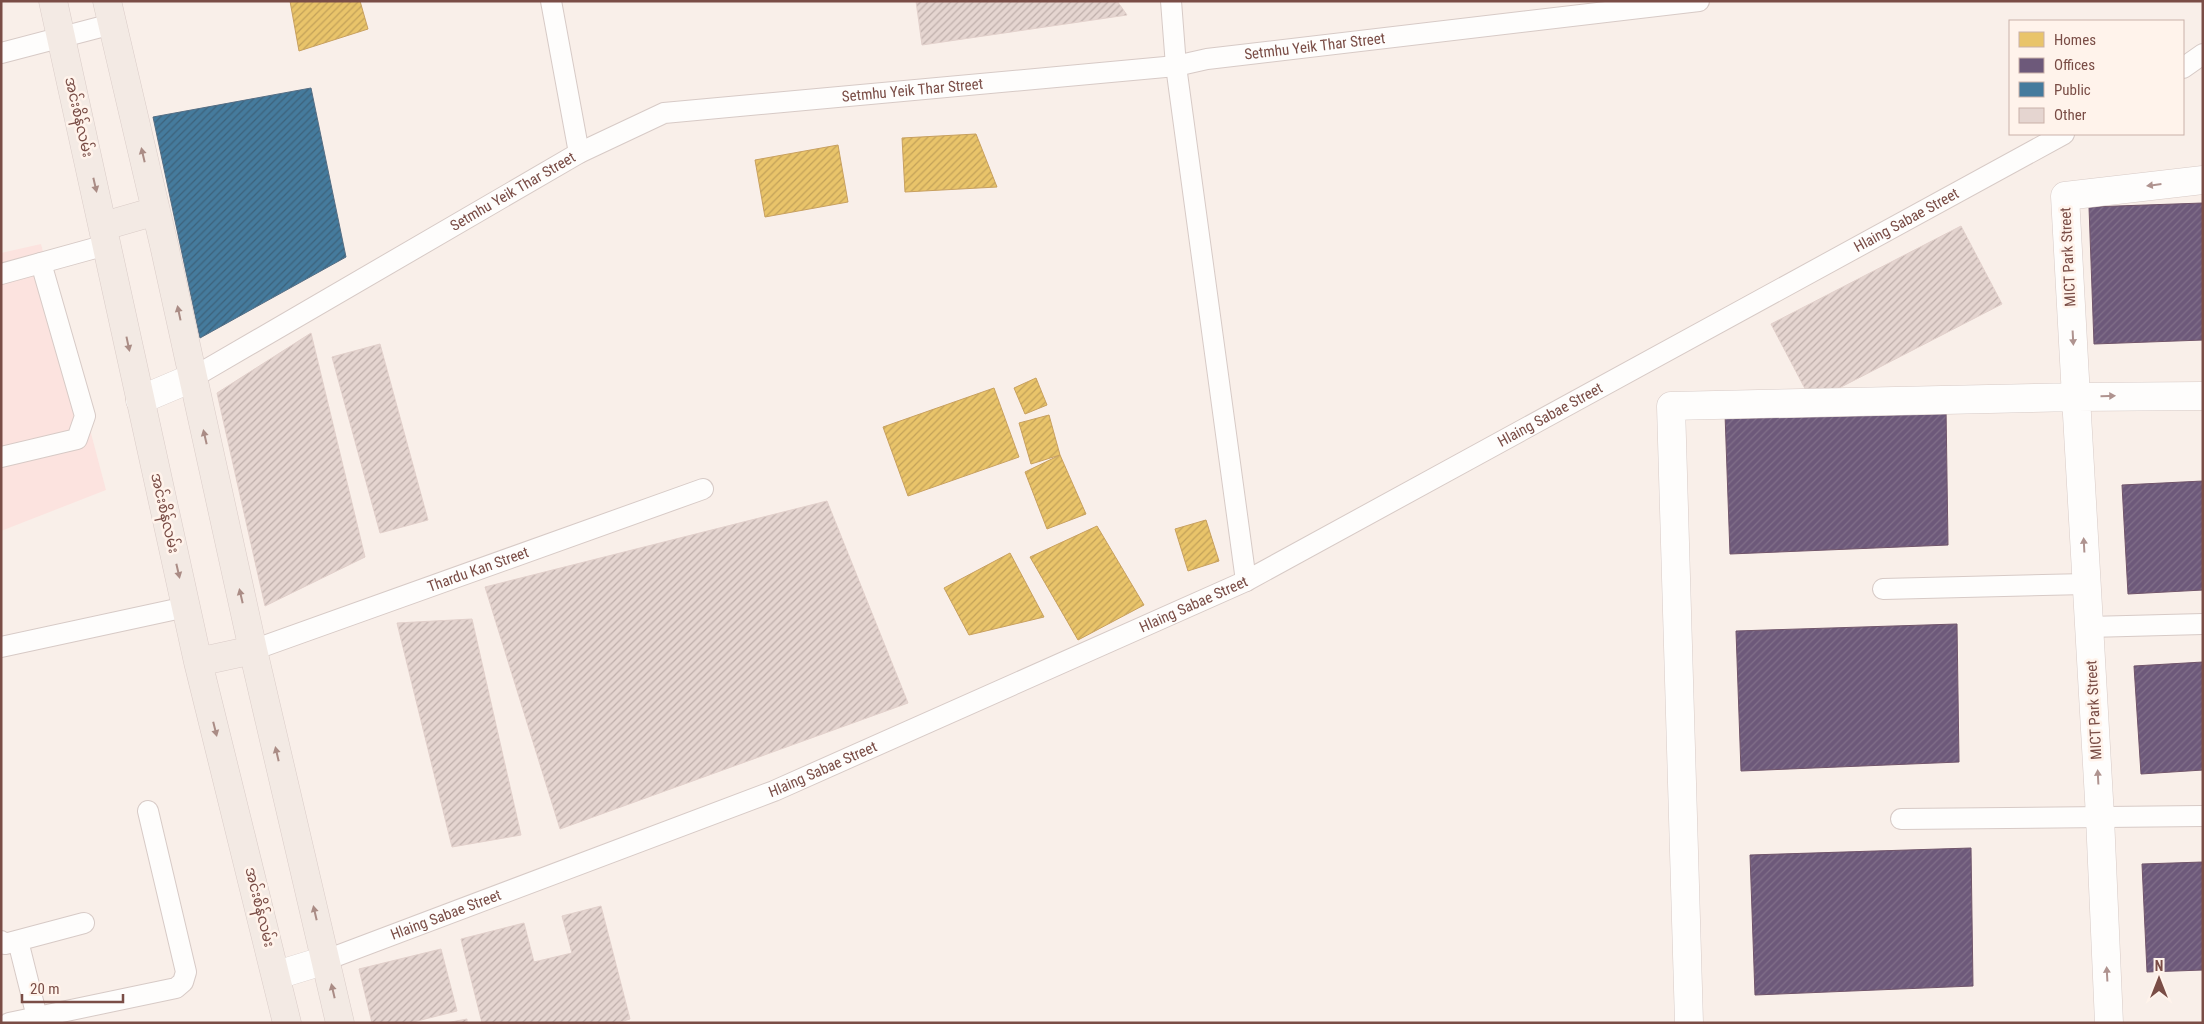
<svg xmlns="http://www.w3.org/2000/svg" width="2204" height="1024" font-family="'Roboto Condensed','Noto Sans Myanmar',sans-serif">
  <style>
    .commercial { fill: #fce3df }
    .homes { fill: url(#homes-hatch); stroke: #c8a05f }
    .offices { fill: url(#offices-hatch); stroke: #71556a }
    .public { fill: url(#public-hatch); stroke: #556d83 }
    .building { fill: url(#building-hatch); stroke: #e2d0cb }
    .lines { fill: none; stroke-linecap: round; stroke-linejoin: round }
    .lane-casing { stroke: #d7cac6; stroke-width: 22 }
    .street-casing { stroke: #d7cac6; stroke-width: 29 }
    .primary-casing { stroke: #daccc8; stroke-width: 29 }
    .lane { stroke: #fefdfc; stroke-width: 20 }
    .street { stroke: #fefdfc; stroke-width: 28 }
    .primary { stroke: #f3eae4; stroke-width: 28 }
    .oneway { fill: #aa8c85 }
    .oneway2 { fill: #af938f }
    .labels { text-anchor: middle; dominant-baseline: central; stroke-width: 5; stroke-linejoin: round; paint-order: stroke }
    .street-label { font-size: 15px; fill: #7a4d46; stroke: #fff3eb }
  </style>
  <defs>
    <pattern id="homes-hatch" width="6" height="6" patternUnits="userSpaceOnUse" patternTransform="scale(1.25)"><rect width="6" height="6" fill="#e9c46a"/><path d="M-1 1l2-2M0 6l6-6M5 7l2-2" fill="none" stroke="#c2a159"/></pattern>
    <pattern id="offices-hatch" width="6" height="6" patternUnits="userSpaceOnUse" patternTransform="scale(1.25)"><rect width="6" height="6" fill="#6d597a"/><path d="M-1 1l2-2M0 6l6-6M5 7l2-2" fill="none" stroke="#82708a"/></pattern>
    <pattern id="public-hatch" width="6" height="6" patternUnits="userSpaceOnUse" patternTransform="scale(1.25)"><rect width="6" height="6" fill="#457b9d"/><path d="M-1 1l2-2M0 6l6-6M5 7l2-2" fill="none" stroke="#3d627b"/></pattern>
    <pattern id="building-hatch" width="6" height="6" patternUnits="userSpaceOnUse" patternTransform="scale(1.25)"><rect width="6" height="6" fill="#e5d5d0"/><path d="M-1 1l2-2M0 6l6-6M5 7l2-2" fill="none" stroke="#bfafab"/></pattern>
  </defs>
  <rect width="100%" height="100%" fill="#f9efe9"/>
  <path class="commercial" d="M 41,244 L 106,490 L 1,531 L 1,253 Z"/>
  <path class="homes" d="M 290,1 L 360,1 L 368,29 L 299,51 Z
    M 976,134 L 997,187 L 905,192 L 902,138 Z
    M 838,145 L 848,202 L 765,217 L 755,160 Z
    M 1036,378 L 1047,405 L 1025,414 L 1014,388 Z
    M 994,388 L 1019,457 L 908,496 L 883,427 Z
    M 1049,415 L 1060,455 L 1031,464 L 1019,423 Z
    M 1060,455 L 1086,514 L 1047,529 L 1025,472 Z
    M 1206,520 L 1219,561 L 1188,571 L 1175,529 Z
    M 1097,526 L 1144,605 L 1078,640 L 1030,557 Z
    M 1010,553 L 1044,617 L 969,635 L 944,588 Z"/>
  <path class="offices" d="M 2203,203 L 2203,340 L 2094,344 L 2089,207 Z
    M 1946,407 L 1948,545 L 1730,554 L 1725,414 Z
    M 2203,481 L 2203,590 L 2128,594 L 2122,485 Z
    M 1957,624 L 1959,762 L 1741,771 L 1736,631 Z
    M 2203,662 L 2203,770 L 2141,774 L 2134,666 Z
    M 1971,848 L 1973,986 L 1755,995 L 1750,855 Z
    M 2203,862 L 2203,970 L 2147,972 L 2142,864 Z"/>
  <path class="public" d="M 311,88 L 346,257 L 200,338 L 153,117 Z"/>
  <path class="building" d="M 916,1 L 1117,1 L 1127,15 L 922,45 Z
    M 1961,226 L 2002,304 L 1812,402 L 1771,324 Z
    M 311,333 L 365,557 L 265,606 L 217,393 Z
    M 380,344 L 428,520 L 380,533 L 332,357 Z
    M 827,501 L 908,703 L 560,829 L 485,587 Z
    M 472,619 L 521,835 L 452,847 L 397,623 Z
    M 601,906 L 630,1019 L 617,1023 L 482,1023 L 461,939 L 524,923 L 534,962 L 572,953 L 562,916 Z
    M 441,949 L 457,1011 L 409,1023 L 372,1023 L 359,969 Z
    M 467,1019 L 467,1023 L 446,1023 Z"/>
  <g class="lines">
    <defs>
      <g id="lane">
        <path d="M 551,1 L 579,153"/>
        <path d="M 1171,1 L 1176,66 L 1246,581"/>
        <path d="M 1,53 L 112,24"/>
        <path d="M 2183,68 L 2203,54"/>
        <path d="M 1,274 L 106,245"/>
        <path id="s1" d="M 192,378 L 579,153 L 664,113 L 1176,66 L 1207,59 L 1699,1"/>
        <path d="M 1,457 L 77,439 L 85,416 L 41,263"/>
        <path d="M 1883,589 L 2086,584"/>
        <path d="M 2089,627 L 2203,624"/>
        <path d="M 1,647 L 186,607"/>
        <path id="s2" d="M 253,650 L 703,489"/>
        <path d="M 1901,819 L 2203,816"/>
        <path d="M 1,941 L 5,944 L 84,923"/>
        <path d="M 18,941 L 37,1017"/>
        <path id="s3" d="M 326,960 L 774,791 L 1246,581 L 2064,134"/>
        <path d="M 9,1023 L 176,988 L 183,982 L 186,972 L 148,811"/>
      </g>
      <path id="street" d="M 140,400 L 192,378
        M 277,975 L 326,960
        M 1689,1023 L 1671,406 L 2076,397 L 2065,196 L 2203,180
        M 2109,1023 L 2100,817 L 2076,397 L 2203,396"/>
      <path id="primary" d="M 53,1 L 198,662 L 287,1023
        M 107,1 L 164,245 L 253,650 L 340,1023
        M 104,226 L 156,211
        M 198,662 L 253,650"/>
    </defs>
    <use href="#lane" class="lane-casing"/>
    <use href="#street" class="street-casing"/>
    <use href="#primary" class="primary-casing"/>
    <use href="#lane" class="lane"/>
    <use href="#street" class="street"/>
    <use href="#primary" class="primary"/>
  </g>
  <defs><path id="oneway-solid" d="M-6-.8H1V-3.2L6.5 0L1 3.2V.8H-6Z" transform="scale(1.25)"/></defs>
  <g class="oneway">
    <use href="#oneway-solid" transform="translate(143 155) rotate(-103)"/>
    <use href="#oneway-solid" transform="translate(95 185) rotate(77)"/>
    <use href="#oneway-solid" transform="translate(179 313) rotate(-102)"/>
    <use href="#oneway-solid" transform="translate(128 344) rotate(78)"/>
    <use href="#oneway-solid" transform="translate(205 437) rotate(-103)"/>
    <use href="#oneway-solid" transform="translate(178 571) rotate(77)"/>
    <use href="#oneway-solid" transform="translate(241 596) rotate(-103)"/>
    <use href="#oneway-solid" transform="translate(215 729) rotate(76)"/>
    <use href="#oneway-solid" transform="translate(277 754) rotate(-103)"/>
    <use href="#oneway-solid" transform="translate(315 913) rotate(-103)"/>
    <use href="#oneway-solid" transform="translate(333 991) rotate(-103)"/>
  </g>
  <g class="oneway2">
    <use href="#oneway-solid" transform="translate(2154 185) rotate(173)"/>
    <use href="#oneway-solid" transform="translate(2073 338) rotate(87)"/>
    <use href="#oneway-solid" transform="translate(2108 396) rotate(-1)"/>
    <use href="#oneway-solid" transform="translate(2084 545) rotate(-93)"/>
    <use href="#oneway-solid" transform="translate(2098 777) rotate(-93)"/>
    <use href="#oneway-solid" transform="translate(2107 974) rotate(-93)"/>
  </g>
  <g class="labels">
    <g class="street-label">
      <text stroke="none"><textPath href="#s1" startOffset="1196">Setmhu Yeik Thar Street</textPath></text>
      <text stroke="none"><textPath href="#s1" startOffset="791">Setmhu Yeik Thar Street</textPath></text>
      <text transform="translate(79 117) rotate(77)">အင်းစိန်လမ်း</text>
      <text stroke="none"><textPath href="#s1" startOffset="371">Setmhu Yeik Thar Street</textPath></text>
      <text stroke="none"><textPath href="#s3" startOffset="1748">Hlaing Sabae Street</textPath></text>
      <text transform="translate(2068 257) rotate(-93)">MICT Park Street</text>
      <text stroke="none"><textPath href="#s3" startOffset="1342">Hlaing Sabae Street</textPath></text>
      <text transform="translate(165 513) rotate(77)">အင်းစိန်လမ်း</text>
      <text stroke="none"><textPath href="#s2" startOffset="239">Thardu Kan Street</textPath></text>
      <text stroke="none"><textPath href="#s3" startOffset="938">Hlaing Sabae Street</textPath></text>
      <text transform="translate(2094 710) rotate(-93)">MICT Park Street</text>
      <text stroke="none"><textPath href="#s3" startOffset="532">Hlaing Sabae Street</textPath></text>
      <text transform="translate(260 907) rotate(76)">အင်းစိန်လမ်း</text>
      <text stroke="none"><textPath href="#s3" startOffset="128">Hlaing Sabae Street</textPath></text>
    </g>
  </g>
  <rect width="2204" height="1024" fill="none" stroke="#7a4d46" stroke-width="5"/>
  <rect x="2009" y="20" width="175" height="115" fill="#fff3eb" stroke="#cab1a9"/>
  <rect x="2019" y="32" width="25" height="15" fill="#e9c46a" stroke="#cab1a9"/>
  <text x="2054" y="45" font-size="15" fill="#7a4d46">Homes</text>
  <rect x="2019" y="58" width="25" height="15" fill="#6d597a" stroke="#cab1a9"/>
  <text x="2054" y="70" font-size="15" fill="#7a4d46">Offices</text>
  <rect x="2019" y="82" width="25" height="15" fill="#457b9d" stroke="#cab1a9"/>
  <text x="2054" y="95" font-size="15" fill="#7a4d46">Public</text>
  <rect x="2019" y="108" width="25" height="15" fill="#e5d5d0" stroke="#cab1a9"/>
  <text x="2054" y="120" font-size="15" fill="#7a4d46">Other</text>
  <g transform="translate(2159 979)" stroke="#fff3eb" stroke-width="4" paint-order="stroke">
  <path d="M0-4L9 19L0 12L-9 19Z" fill="#7a4d46"/>
  <text y="-8" font-size="14" font-weight="bold" text-anchor="middle" fill="#7a4d46">N</text>
  </g>
  <path d="M22 994v8h101v-8" fill="none" stroke="#7a4d46" stroke-width="2.5"/>
  <text x="30" y="994" font-size="15" fill="#7a4d46" stroke="#fff3eb" stroke-width="4" paint-order="stroke">20 m</text>
</svg>
